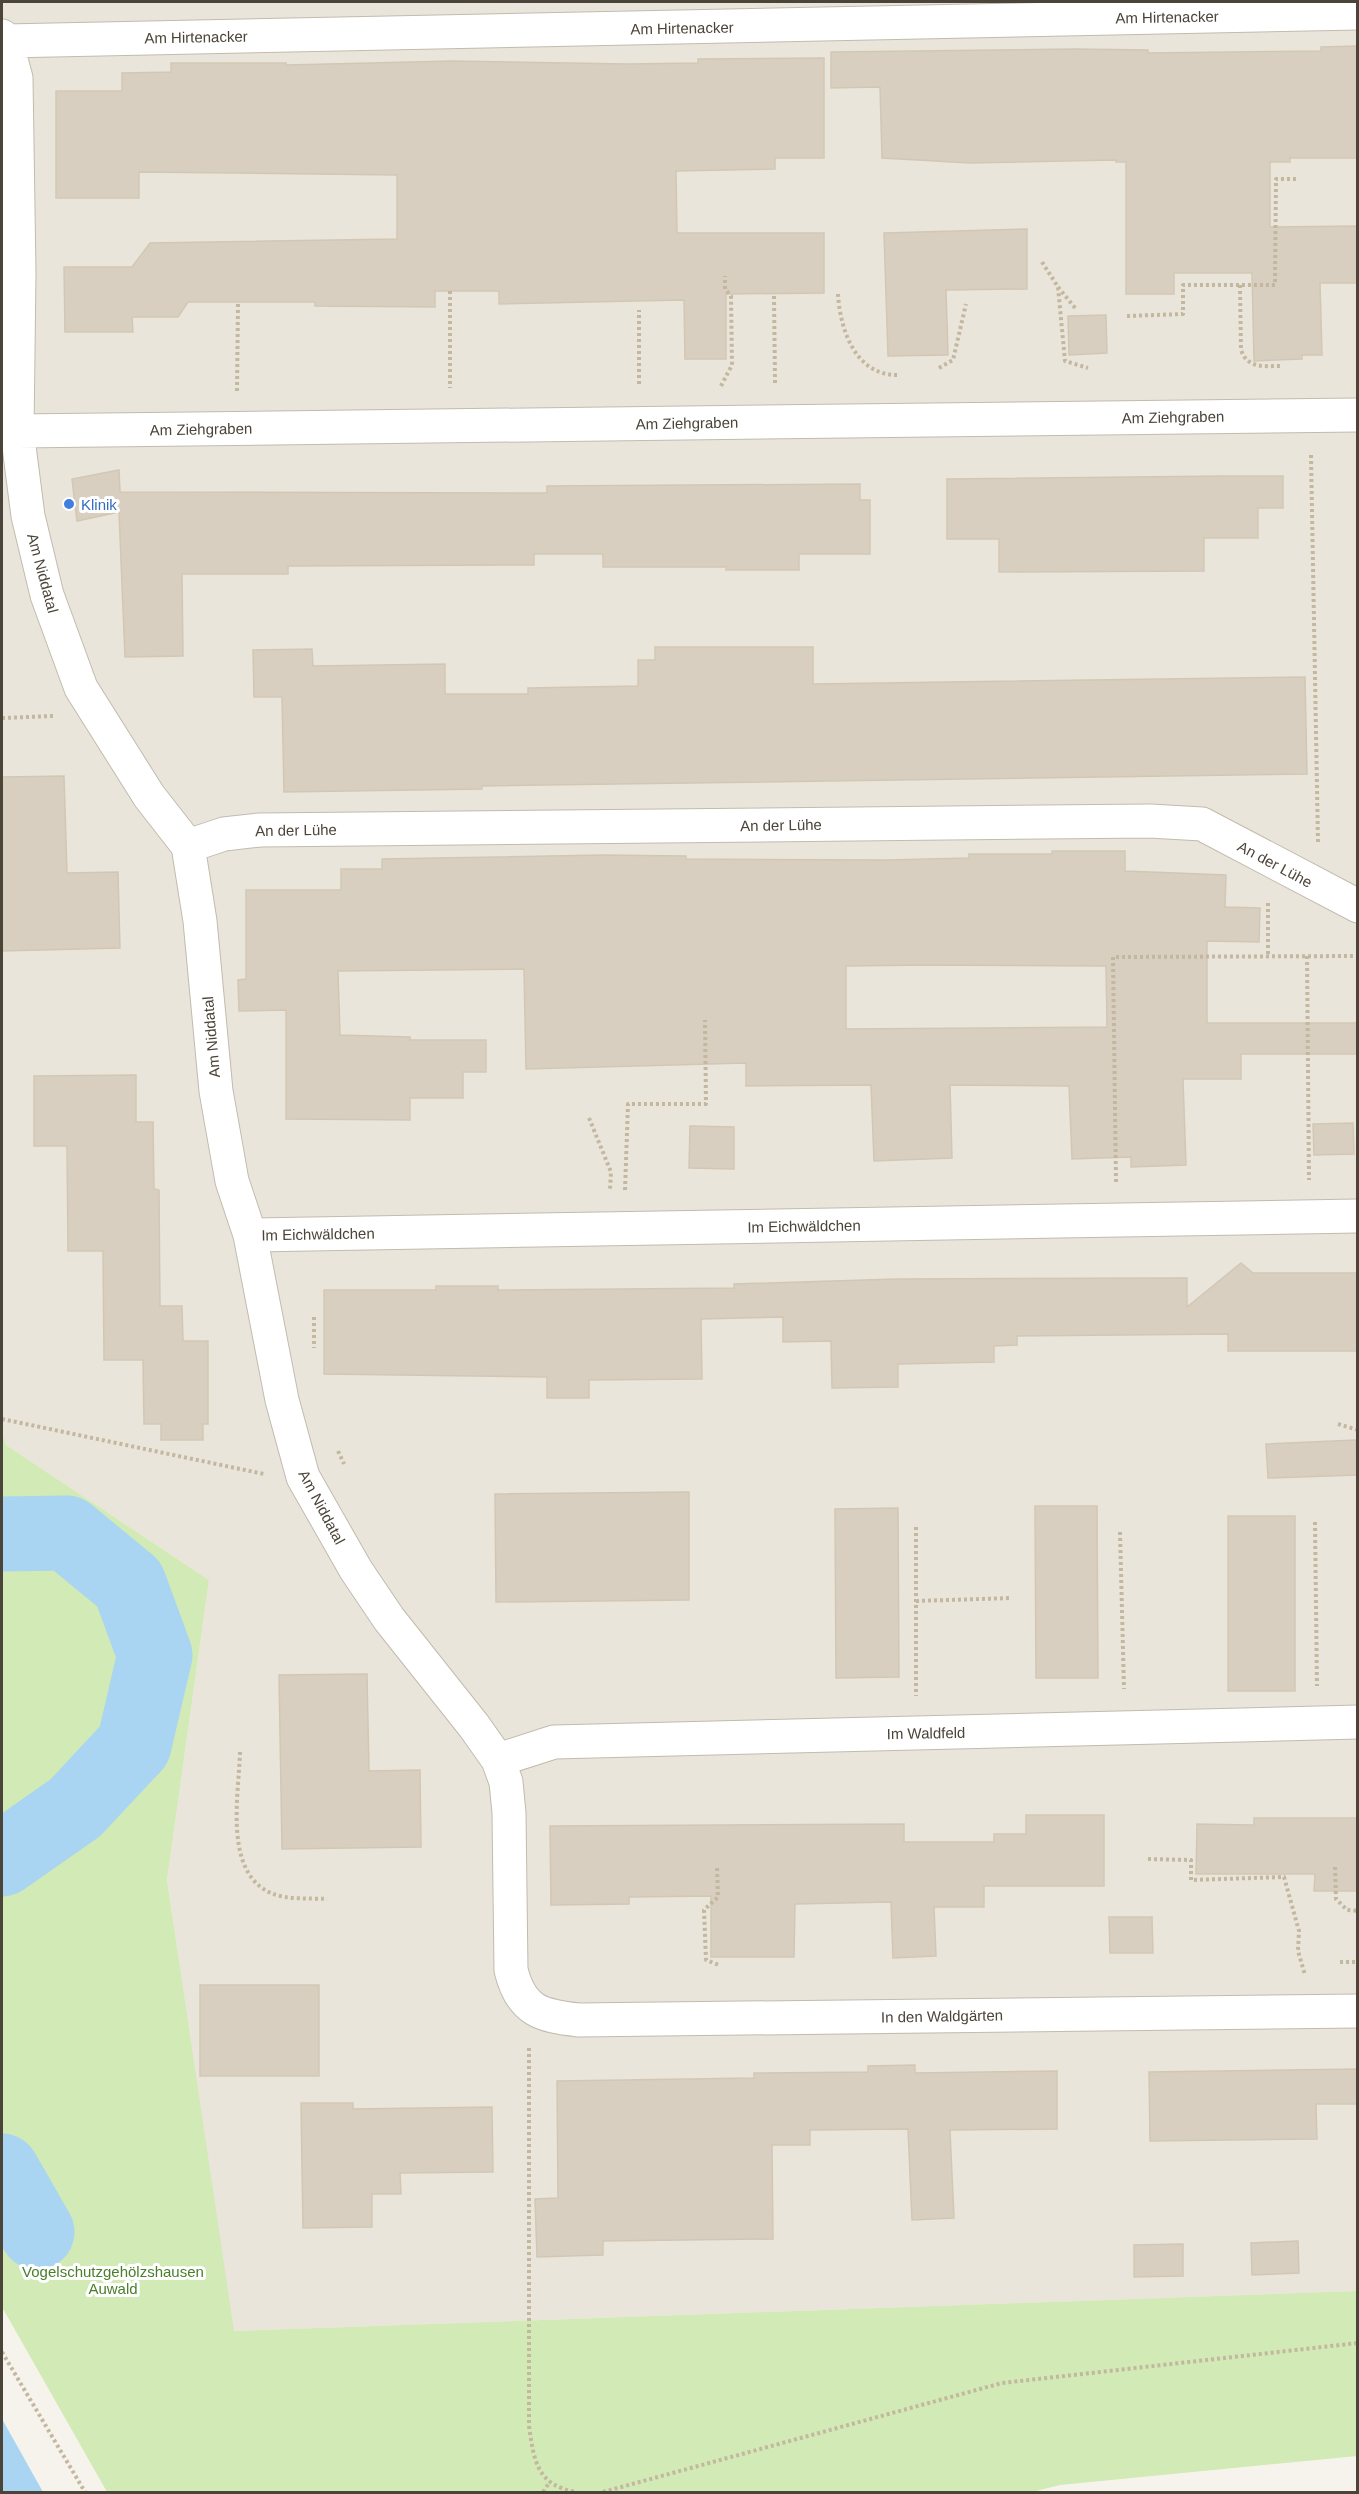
<svg xmlns="http://www.w3.org/2000/svg" width="1359" height="2494" font-family="Arial,sans-serif">
  <style>
    .residential { fill: #eae5da }
    .green { fill: #d2eab5 }
    .water { fill: #a9d4f2 }
    .lines { fill: none; stroke-linecap: round; stroke-linejoin: round }
    .river { stroke: #a9d4f2; stroke-width: 75 }
    .building { fill: #d8cfc1; stroke: #d3c7b4; stroke-width: 1.5; fill-rule: evenodd }
    .street-casing { stroke: #c2bbae; stroke-width: 35 }
    .path { stroke: #c4b79f; stroke-width: 4; stroke-dasharray: 3 3; stroke-linecap: butt }
    .street { stroke: #fff; stroke-width: 33 }
    .shop-dot { fill: #3f7fe0; stroke: #fff; stroke-width: 2 }
    .labels { text-anchor: middle; dominant-baseline: central; stroke-width: 6; stroke-linejoin: round; paint-order: stroke }
    .street-label { font-size: 15px; fill: #4b4439; stroke: #fff }
    .shop-label { font-size: 15px; fill: #366cbe; stroke: #fff; text-anchor: start }
    .park-label { font-size: 15px; fill: #4a7f2a; stroke: #fff }
  </style>
  <rect width="100%" height="100%" fill="#f6f3ec"/>
  <path class="residential" d="M 2,2 L 1357,2 L 1357,2291 L 233,2331 L 167,1880 L 209,1580 L 6,1445 L 2,1432 Z"/>
  <path class="green" d="M 2,1432 L 6,1445 L 209,1580 L 167,1880 L 234,2331 L 1357,2291 L 1357,2456 L 1060,2485 L 1032,2492 L 107,2492 L 2,2307 Z"/>
  <path class="water" d="M 2,2419 L 43,2492 L 2,2492 Z"/>
  <g class="lines">
    <path class="river" d="M 2,1534 L 67,1533 L 129,1584 L 155,1655 L 134,1745 L 75,1808 L 2,1859
      M 2,2171 L 37,2232"/>
  </g>
  <path class="building" d="M 1358,46 L 1358,158 L 1290,158 L 1290,162 L 1270,162 L 1270,227 L 1358,226 L 1358,283 L 1320,283 L 1322,355 L 1302,355 L 1302,359 L 1254,361 L 1252,273 L 1174,273 L 1174,294 L 1126,294 L 1126,162 L 1116,162 L 1116,160 L 970,163 L 882,158 L 880,87 L 831,88 L 831,52 L 1076,49 L 1148,50 L 1148,53 L 1321,51 L 1321,47 Z
    M 824,58 L 824,158 L 775,158 L 775,169 L 676,171 L 677,233 L 824,233 L 824,293 L 726,294 L 726,359 L 685,359 L 684,300 L 499,304 L 499,291 L 435,291 L 435,307 L 315,306 L 315,302 L 188,302 L 178,317 L 132,317 L 133,332 L 65,332 L 64,267 L 132,267 L 150,243 L 397,239 L 397,175 L 139,172 L 139,198 L 56,198 L 56,91 L 122,91 L 122,73 L 171,72 L 171,63 L 286,63 L 286,65 L 453,61 L 628,64 L 698,63 L 698,59 Z
    M 1027,229 L 1027,289 L 946,290 L 948,355 L 888,356 L 884,233 Z
    M 1106,315 L 1107,353 L 1069,355 L 1068,316 Z
    M 119,470 L 120,492 L 547,493 L 547,486 L 860,484 L 860,500 L 870,500 L 870,554 L 799,554 L 799,570 L 726,570 L 726,567 L 603,567 L 603,554 L 534,554 L 534,565 L 288,566 L 288,574 L 182,574 L 183,656 L 125,657 L 119,512 L 77,521 L 72,479 Z
    M 1224,476 L 1283,476 L 1283,508 L 1258,508 L 1258,538 L 1204,538 L 1204,571 L 999,572 L 999,539 L 947,539 L 947,479 Z
    M 655,647 L 813,647 L 813,684 L 1305,677 L 1307,774 L 482,786 L 482,789 L 284,792 L 282,697 L 254,697 L 253,650 L 312,649 L 313,666 L 445,664 L 445,694 L 528,694 L 528,688 L 638,686 L 638,660 L 655,660 Z
    M 64,776 L 67,873 L 118,872 L 120,948 L 2,951 L 2,777 Z
    M 1052,851 L 1125,851 L 1125,871 L 1226,875 L 1225,907 L 1260,908 L 1259,942 L 1207,941 L 1207,1023 L 1358,1023 L 1358,1054 L 1241,1054 L 1241,1079 L 1183,1079 L 1186,1165 L 1131,1167 L 1131,1157 L 1072,1159 L 1069,1086 L 950,1085 L 952,1158 L 874,1161 L 871,1085 L 746,1086 L 746,1063 L 526,1069 L 524,969 L 338,971 L 340,1035 L 410,1037 L 410,1040 L 486,1040 L 486,1072 L 463,1072 L 463,1098 L 410,1098 L 410,1120 L 286,1119 L 286,1010 L 239,1011 L 238,980 L 246,979 L 246,890 L 341,890 L 341,869 L 382,869 L 382,859 L 603,855 L 686,856 L 686,859 L 887,860 L 969,858 L 969,854 L 1052,854 ZM 926,965 L 1106,966 L 1107,1027 L 846,1029 L 846,966 Z
    M 136,1075 L 136,1122 L 153,1122 L 154,1189 L 159,1190 L 160,1306 L 182,1306 L 183,1341 L 208,1341 L 208,1424 L 203,1424 L 203,1440 L 161,1440 L 161,1424 L 144,1424 L 143,1360 L 104,1360 L 103,1251 L 68,1251 L 67,1146 L 34,1146 L 34,1076 Z
    M 1353,1123 L 1354,1154 L 1314,1155 L 1313,1124 Z
    M 690,1126 L 734,1127 L 734,1169 L 689,1168 Z
    M 1241,1263 L 1253,1273 L 1358,1273 L 1358,1351 L 1228,1351 L 1228,1334 L 1017,1336 L 1017,1345 L 994,1346 L 994,1362 L 898,1364 L 898,1387 L 832,1388 L 831,1341 L 783,1342 L 783,1317 L 701,1319 L 702,1379 L 589,1380 L 589,1398 L 547,1398 L 547,1377 L 324,1374 L 324,1290 L 436,1290 L 436,1286 L 498,1286 L 498,1290 L 734,1288 L 734,1284 L 896,1279 L 1187,1278 L 1187,1307 Z
    M 1356,1440 L 1358,1475 L 1268,1478 L 1266,1444 Z
    M 689,1492 L 689,1600 L 496,1602 L 495,1494 Z
    M 1035,1506 L 1097,1506 L 1098,1678 L 1036,1678 Z
    M 898,1508 L 899,1677 L 836,1678 L 835,1509 Z
    M 1228,1516 L 1295,1516 L 1295,1691 L 1228,1691 Z
    M 367,1674 L 369,1771 L 420,1770 L 421,1847 L 282,1849 L 279,1675 Z
    M 1026,1815 L 1104,1815 L 1104,1886 L 984,1886 L 984,1907 L 934,1907 L 936,1956 L 893,1958 L 891,1902 L 795,1904 L 794,1957 L 711,1957 L 711,1896 L 629,1897 L 629,1904 L 551,1905 L 550,1826 L 904,1824 L 904,1842 L 994,1842 L 994,1834 L 1026,1834 Z
    M 1254,1818 L 1358,1818 L 1358,1891 L 1314,1891 L 1315,1874 L 1196,1874 L 1197,1824 L 1254,1825 Z
    M 1109,1917 L 1152,1917 L 1153,1953 L 1110,1953 Z
    M 200,1985 L 319,1985 L 319,2076 L 200,2076 Z
    M 915,2065 L 915,2073 L 1057,2071 L 1057,2129 L 950,2130 L 954,2218 L 912,2220 L 908,2129 L 810,2130 L 810,2145 L 772,2145 L 773,2239 L 603,2241 L 603,2255 L 537,2257 L 535,2199 L 558,2198 L 557,2081 L 754,2078 L 754,2073 L 868,2072 L 868,2066 Z
    M 1358,2069 L 1358,2104 L 1316,2104 L 1317,2139 L 1150,2141 L 1149,2072 Z
    M 301,2103 L 353,2103 L 353,2109 L 492,2107 L 493,2172 L 400,2173 L 401,2194 L 372,2194 L 372,2227 L 303,2228 Z
    M 1298,2241 L 1299,2273 L 1252,2275 L 1251,2243 Z
    M 1183,2244 L 1183,2276 L 1134,2277 L 1134,2245 Z"/>
  <g class="lines">
    <defs>
      <path id="street" d="M 2,36 L 6,41 L 16,78 L 19,273 L 17,431 L 28,516 L 47,595 L 81,688 L 149,796 L 188,846 L 200,921 L 216,1091 L 232,1181 L 250,1235 L 282,1400 L 303,1477 L 356,1570 L 389,1619 L 474,1726 L 498,1760 L 506,1782 L 509,1813 L 511,1970 C 521,2011 541,2016 579,2020 L 1358,2011
        M 6,41 L 1358,13
        M 17,431 L 1358,415
        M 188,846 L 224,834 L 260,830 L 1150,821 L 1202,824 L 1358,906
        M 250,1235 L 1358,1216
        M 498,1760 L 554,1742 L 1358,1722"/>
    </defs>
    <use href="#street" class="street-casing"/>
    <path class="path" d="M 1042,262 L 1058,287 L 1065,361 L 1088,368
      M 1240,285 L 1241,350 C 1248,369 1264,366 1280,366
      M 1058,287 L 1076,309
      M 450,291 L 450,388
      M 838,294 C 840,329 855,375 897,375
      M 774,296 L 775,383
      M 1127,316 L 1183,314 L 1183,285 L 1275,285 L 1276,179 L 1298,179
      M 939,368 L 953,360 L 966,304
      M 639,384 L 639,310
      M 721,386 L 732,365 L 731,296 L 725,289 L 725,276
      M 237,391 L 238,302
      M 1311,455 L 1318,843
      M 2,718 L 53,716
      M 1268,903 L 1268,956
      M 1307,956 L 1309,1180
      M 589,1118 L 611,1172 L 610,1190
      M 1116,1182 L 1113,957 L 1358,956
      M 625,1190 L 628,1104 L 706,1104 L 705,1020
      M 314,1317 L 314,1348
      M 2,1419 L 264,1474
      M 1338,1424 L 1358,1430
      M 338,1451 L 344,1464
      M 1315,1522 L 1317,1686
      M 916,1527 L 916,1696
      M 1120,1532 L 1124,1689
      M 916,1601 L 1012,1598
      M 240,1752 C 239,1794 223,1872 271,1893 C 286,1900 310,1898 327,1899
      M 1148,1859 L 1191,1860 L 1191,1880 L 1284,1877 L 1299,1931 L 1298,1951 L 1305,1975
      M 1335,1867 L 1336,1899 L 1347,1910 L 1358,1911
      M 717,1868 L 718,1897 L 704,1910 L 706,1960 L 719,1965
      M 1340,1962 L 1358,1962
      M 529,2048 L 529,2426 C 534,2461 537,2486 577,2492
      M 2,2352 L 85,2492
      M 543,2492 L 549,2483
      M 603,2492 L 1002,2383 L 1358,2343"/>
    <use href="#street" class="street"/>
  </g>
  <circle class="shop-dot" cx="69" cy="504" r="6"/>
  <g class="labels">
    <g class="street-label">
      <text transform="translate(1167 17) rotate(-1)">Am Hirtenacker</text>
      <text transform="translate(682 28) rotate(-1)">Am Hirtenacker</text>
      <text transform="translate(196 37) rotate(-1)">Am Hirtenacker</text>
      <text transform="translate(1173 417) rotate(-1)">Am Ziehgraben</text>
      <text transform="translate(687 423) rotate(-1)">Am Ziehgraben</text>
      <text transform="translate(201 429) rotate(-1)">Am Ziehgraben</text>
      <text transform="translate(43 573) rotate(75)">Am Niddatal</text>
      <text transform="translate(781 825) rotate(-1)">An der Lühe</text>
      <text transform="translate(296 830) rotate(-1)">An der Lühe</text>
      <text transform="translate(1275 864) rotate(28)">An der Lühe</text>
      <text transform="translate(211 1037) rotate(-95)">Am Niddatal</text>
      <text transform="translate(804 1226) rotate(-1)">Im Eichwäldchen</text>
      <text transform="translate(318 1234) rotate(-1)">Im Eichwäldchen</text>
      <text transform="translate(322 1507) rotate(62)">Am Niddatal</text>
      <text transform="translate(926 1733) rotate(-1)">Im Waldfeld</text>
      <text transform="translate(942 2016) rotate(-1)">In den Waldgärten</text>
    </g>
    <g class="shop-label">
      <text x="81" y="504">Klinik</text>
    </g>
    <g class="park-label">
      <text x="113" y="2271">Vogelschutzgehölzshausen<tspan x="113" dy="17">Auwald</tspan></text>
    </g>
  </g>
  <rect width="1359" height="2494" fill="none" stroke="#4b4439" stroke-width="6"/>
</svg>
